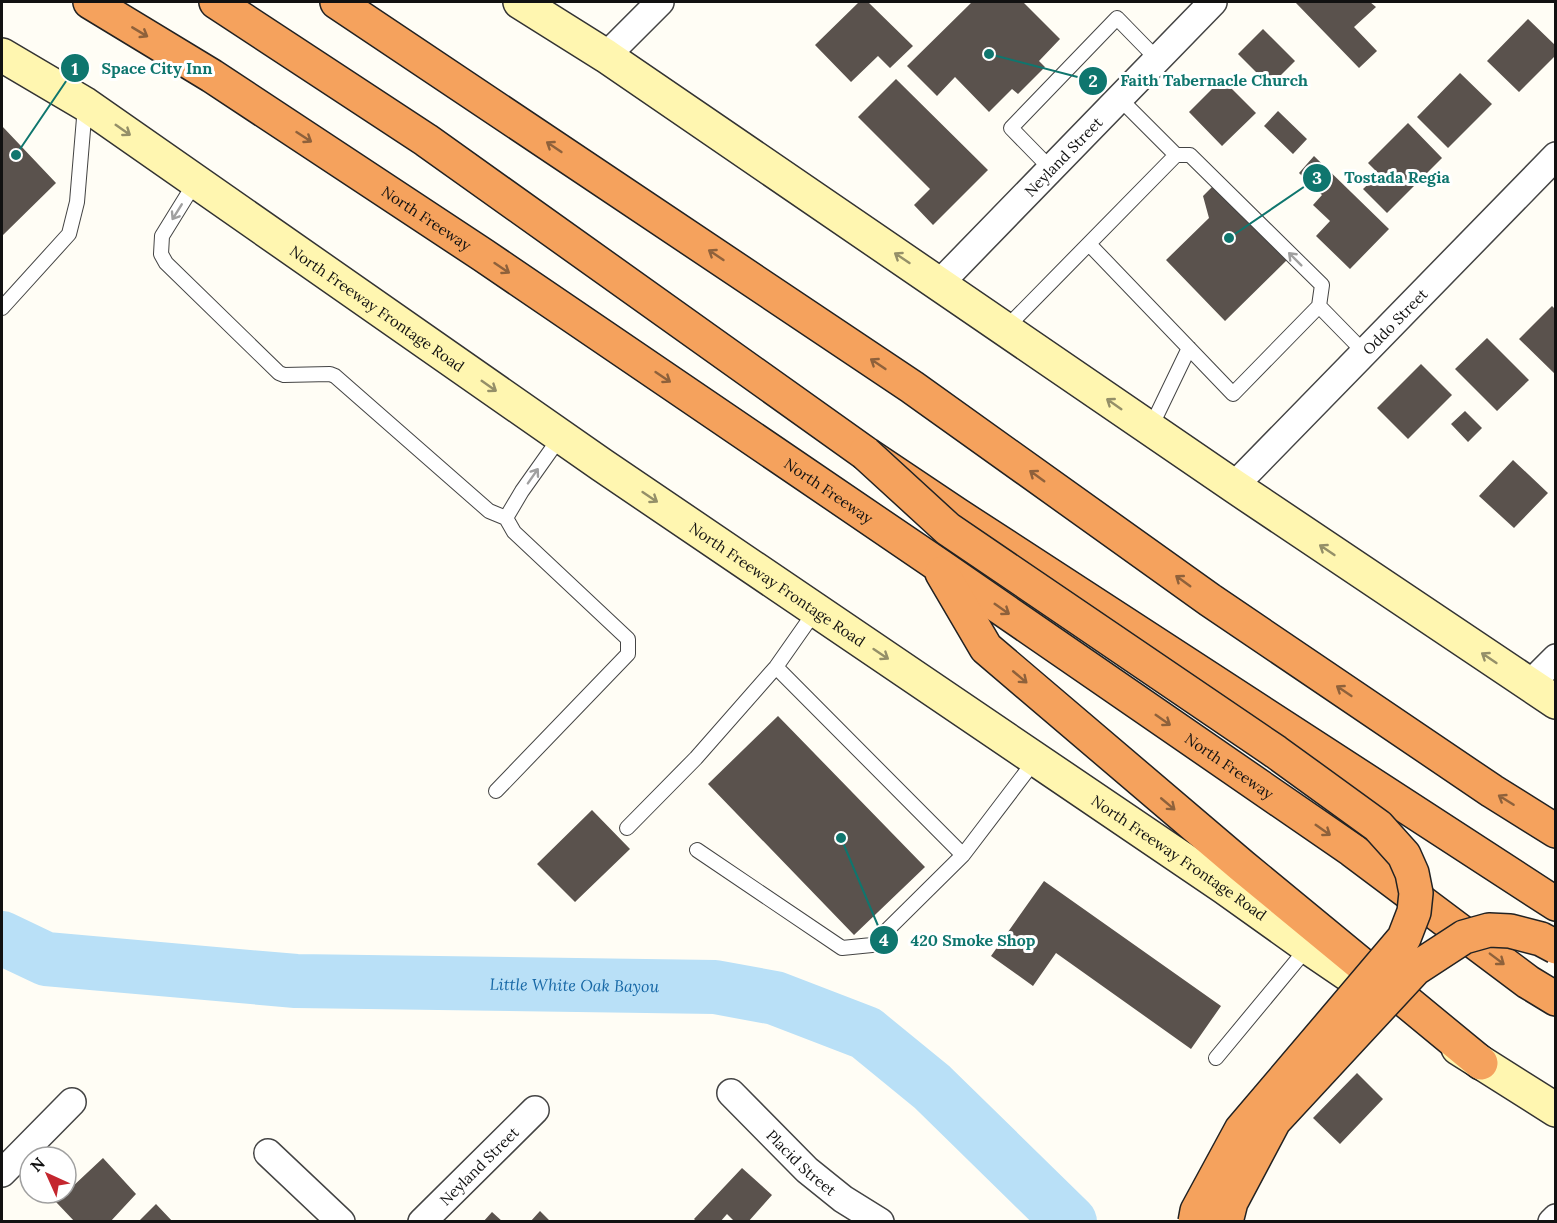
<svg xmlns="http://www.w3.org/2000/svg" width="1557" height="1223" font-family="Lora,serif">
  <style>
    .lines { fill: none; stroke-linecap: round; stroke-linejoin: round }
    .river { stroke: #b9e0f7; stroke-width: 54 }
    .building { fill: #5a524d }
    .lane-casing { stroke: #444; stroke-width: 16 }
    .street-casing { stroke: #444; stroke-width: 30 }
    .secondary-casing { stroke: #333; stroke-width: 36 }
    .highway-casing { stroke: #222; stroke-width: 36 }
    .lane { stroke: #fff; stroke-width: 14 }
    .street { stroke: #fff; stroke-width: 27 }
    .secondary { stroke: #fff6b0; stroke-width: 33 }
    .highway { stroke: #f5a25d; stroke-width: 33 }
    .highway-bridge-casing { stroke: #222; stroke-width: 36; stroke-linecap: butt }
    .highway-bridge { stroke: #f5a25d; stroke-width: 33 }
    .oneway { stroke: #8e613b }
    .oneway2 { stroke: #948f68 }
    .oneway3 { stroke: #a0a0a0 }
    .labels { text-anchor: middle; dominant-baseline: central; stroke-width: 6; stroke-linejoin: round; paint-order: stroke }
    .street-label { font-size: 15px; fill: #111; stroke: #fff }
    .water-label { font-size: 16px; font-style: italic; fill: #1768a6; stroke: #fff }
    .leader { fill: none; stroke: #0f766e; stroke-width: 2 }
    .callout-dot { fill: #0f766e; stroke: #fff; stroke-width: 2 }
    .mark-label { font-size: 18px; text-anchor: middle; font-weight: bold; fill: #fff }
    .callout-label { font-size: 16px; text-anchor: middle; font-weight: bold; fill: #0f766e; stroke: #fff; stroke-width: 6; stroke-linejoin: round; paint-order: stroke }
  </style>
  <rect width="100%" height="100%" fill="#fffdf5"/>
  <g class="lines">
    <path class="river" id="s1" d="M 2,938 L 46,959 L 296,981 L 715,987 L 775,998 L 866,1033 L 932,1087 L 1070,1222"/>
  </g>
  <path class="building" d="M 859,2 L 868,2 L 913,46 L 890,68 L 878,56 L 851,82 L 815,45 Z
    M 972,2 L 1023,2 L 1060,39 L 1039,61 L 1045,67 L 1018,94 L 1012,89 L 989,112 L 955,77 L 937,96 L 907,66 Z
    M 1295,2 L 1370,2 L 1376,7 L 1354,27 L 1377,51 L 1359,68 Z
    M 1528,19 L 1556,46 L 1556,55 L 1519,92 L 1487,61 Z
    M 1263,29 L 1295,61 L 1270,86 L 1238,54 Z
    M 1460,73 L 1492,104 L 1448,148 L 1417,117 Z
    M 896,79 L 988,170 L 933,225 L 914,205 L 930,189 L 858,117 Z
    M 1222,79 L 1256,113 L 1222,146 L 1189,112 Z
    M 1278,111 L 1307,139 L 1293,154 L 1264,126 Z
    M 1408,123 L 1442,158 L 1387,213 L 1363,189 L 1379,174 L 1368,163 Z
    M 2,126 L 56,183 L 2,236 Z
    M 1314,156 L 1389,229 L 1350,269 L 1316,236 L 1330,221 L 1313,205 L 1322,195 L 1299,173 Z
    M 1215,184 L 1289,258 L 1225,321 L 1166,260 L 1209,218 L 1203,196 Z
    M 1552,306 L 1556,310 L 1556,375 L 1519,339 Z
    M 1487,338 L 1529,380 L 1497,411 L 1455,369 Z
    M 1421,364 L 1452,395 L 1408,439 L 1377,408 Z
    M 1465,411 L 1482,428 L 1468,442 L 1451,424 Z
    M 1513,460 L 1548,493 L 1514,528 L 1479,496 Z
    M 778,716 L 925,867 L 854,935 L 708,784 Z
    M 592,810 L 630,849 L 575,902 L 537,864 Z
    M 1044,881 L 1221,1006 L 1191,1049 L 1056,953 L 1033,986 L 991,956 Z
    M 1357,1073 L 1383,1099 L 1340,1144 L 1313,1118 Z
    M 103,1158 L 136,1194 L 110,1222 L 75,1222 L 56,1202 Z
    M 742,1168 L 772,1195 L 748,1222 L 735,1222 L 727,1214 L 720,1222 L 697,1222 L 694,1219 Z
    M 156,1204 L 173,1222 L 138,1222 Z
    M 540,1211 L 551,1222 L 530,1222 Z
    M 492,1212 L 503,1222 L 483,1222 Z"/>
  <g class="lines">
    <defs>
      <path id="lane" d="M 1176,155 L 1190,155 L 1322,285 L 1319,306
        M 1051,169 L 1011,128 L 1117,18 L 1157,59
        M 196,181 L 162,236 L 161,254 L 166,263 L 279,373 L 284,375 L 330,374 L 335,376 L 489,511 L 506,518
        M 1089,244 L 1233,394 L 1319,306 L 1364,352
        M 2,308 L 69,234 L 77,202 L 85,106
        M 1005,329 L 1176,155 L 1119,98
        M 1150,429 L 1189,348
        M 506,518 L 522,491 L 561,436
        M 776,667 L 963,855 L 1036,759
        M 496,791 L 628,654 L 628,639 L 514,532 L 506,518
        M 627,828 L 696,758 L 776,667 L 816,610
        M 697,850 L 842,948 L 872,945 L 963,855
        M 1216,1058 L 1308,947"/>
      <g id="street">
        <path d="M 606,56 L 660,2"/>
        <path id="s2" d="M 939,284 L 1213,2"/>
        <path id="s3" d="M 1234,486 L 1556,156"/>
        <path d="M 1529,685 L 1556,658"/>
        <path id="s4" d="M 731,1093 L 807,1170 L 843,1199 L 880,1222"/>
        <path d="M 268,1153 L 341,1222"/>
        <path d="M 2,1173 L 72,1102"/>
        <path id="s5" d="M 422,1222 L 535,1110"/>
        <path d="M 1552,1222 L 1556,1218"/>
      </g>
      <g id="secondary">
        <path d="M 520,2 L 606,56 L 1234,486 L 1556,702"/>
        <path id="s6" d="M 2,55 L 85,104 L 602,465 L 1224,887 L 1308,947 L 1380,996"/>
        <path d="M 1458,1048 L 1556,1110"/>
      </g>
      <g id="highway">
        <path id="s7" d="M 90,2 L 212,76 L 483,255 L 937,564 L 1352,850 L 1528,982 L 1556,999"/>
        <path d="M 216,2 L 426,140 L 865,453 L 956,514 L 1556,904"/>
        <path d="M 337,2 L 912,387 L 1210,600 L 1492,791 L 1556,831"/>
        <path d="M 942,573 L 986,648 L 1242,866 L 1481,1063"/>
      </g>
    </defs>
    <use href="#lane" class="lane-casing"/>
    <use href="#street" class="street-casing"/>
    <use href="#secondary" class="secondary-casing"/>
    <use href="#highway" class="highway-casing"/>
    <use href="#lane" class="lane"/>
    <use href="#street" class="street"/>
    <use href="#secondary" class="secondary"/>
    <use href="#highway" class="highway"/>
    <defs>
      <path id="highway-bridge" d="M 865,453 L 948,529 L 1276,752 L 1378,826 L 1404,855 L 1412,873 L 1416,893 L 1414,912 L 1404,938 L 1241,1130 L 1197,1211 L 1195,1222
        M 1226,1222 L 1231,1202 L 1274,1121 L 1415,969 L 1464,937 L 1489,930 L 1510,931 L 1541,939 L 1556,947"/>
    </defs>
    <use href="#highway-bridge" class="highway-bridge-casing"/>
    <use href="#highway-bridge" class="highway-bridge"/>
  </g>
  <defs><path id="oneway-shaft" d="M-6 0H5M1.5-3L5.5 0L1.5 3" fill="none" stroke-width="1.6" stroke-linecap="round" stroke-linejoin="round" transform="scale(1.5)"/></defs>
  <g class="oneway">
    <use href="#oneway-shaft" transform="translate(140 32) rotate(31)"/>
    <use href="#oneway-shaft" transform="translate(304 137) rotate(33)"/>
    <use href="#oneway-shaft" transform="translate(554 147) rotate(-146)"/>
    <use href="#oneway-shaft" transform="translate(716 255) rotate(-146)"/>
    <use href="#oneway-shaft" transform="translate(502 268) rotate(34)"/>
    <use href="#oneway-shaft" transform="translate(878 364) rotate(-146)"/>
    <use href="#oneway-shaft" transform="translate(663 377) rotate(34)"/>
    <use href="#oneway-shaft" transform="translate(1037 476) rotate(-144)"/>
    <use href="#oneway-shaft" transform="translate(1183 581) rotate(-144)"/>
    <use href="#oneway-shaft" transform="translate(1002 609) rotate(35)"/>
    <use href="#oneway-shaft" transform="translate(1020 677) rotate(40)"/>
    <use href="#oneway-shaft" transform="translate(1344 691) rotate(-146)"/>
    <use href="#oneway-shaft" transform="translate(1163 720) rotate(35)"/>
    <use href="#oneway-shaft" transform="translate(1506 800) rotate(-148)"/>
    <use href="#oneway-shaft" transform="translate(1168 804) rotate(40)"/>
    <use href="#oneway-shaft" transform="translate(1323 830) rotate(35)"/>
    <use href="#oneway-shaft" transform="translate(1497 959) rotate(37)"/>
  </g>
  <g class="oneway2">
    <use href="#oneway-shaft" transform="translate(123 130) rotate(35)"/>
    <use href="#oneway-shaft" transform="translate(902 258) rotate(-146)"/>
    <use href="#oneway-shaft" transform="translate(489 386) rotate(35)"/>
    <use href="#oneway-shaft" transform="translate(1114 404) rotate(-145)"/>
    <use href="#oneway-shaft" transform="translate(650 497) rotate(34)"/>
    <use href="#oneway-shaft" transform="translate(1327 550) rotate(-146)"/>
    <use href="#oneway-shaft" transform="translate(881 654) rotate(34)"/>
    <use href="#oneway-shaft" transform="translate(1489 658) rotate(-146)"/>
  </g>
  <g class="oneway3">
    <use href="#oneway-shaft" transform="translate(177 212) rotate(122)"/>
    <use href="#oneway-shaft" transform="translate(1295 259) rotate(-135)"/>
    <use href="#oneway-shaft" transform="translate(533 476) rotate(-55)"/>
  </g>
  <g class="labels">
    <g class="street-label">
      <text stroke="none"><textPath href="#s2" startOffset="178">Neyland Street</textPath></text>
      <text stroke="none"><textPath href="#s7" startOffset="400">North Freeway</textPath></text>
      <text stroke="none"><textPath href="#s6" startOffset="453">North Freeway Frontage Road</textPath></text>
      <text stroke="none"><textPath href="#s3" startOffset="230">Oddo Street</textPath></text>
      <text stroke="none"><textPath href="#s7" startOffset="886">North Freeway</textPath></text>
      <text stroke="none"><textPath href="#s6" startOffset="939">North Freeway Frontage Road</textPath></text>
      <text stroke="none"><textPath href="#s7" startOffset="1372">North Freeway</textPath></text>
      <text stroke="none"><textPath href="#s6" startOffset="1425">North Freeway Frontage Road</textPath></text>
      <text stroke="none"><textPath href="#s4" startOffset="99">Placid Street</textPath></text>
      <text stroke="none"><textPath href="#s5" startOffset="80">Neyland Street</textPath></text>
    </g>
    <g class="water-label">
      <text stroke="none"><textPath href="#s1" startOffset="578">Little White Oak Bayou</textPath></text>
    </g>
  </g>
  <path class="leader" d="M16 155L75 68M989 54L1093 81M1229 238L1317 178M841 838L884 940"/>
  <g class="callout-dot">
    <circle cx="16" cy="155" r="6"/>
    <circle cx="989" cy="54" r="6"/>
    <circle cx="1229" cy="238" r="6"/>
    <circle cx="841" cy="838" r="6"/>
    <circle cx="75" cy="68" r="15"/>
    <circle cx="1093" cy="81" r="15"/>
    <circle cx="1317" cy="178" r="15"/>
    <circle cx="884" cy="940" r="15"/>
  </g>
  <g class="mark-label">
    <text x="75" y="75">1</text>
    <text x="1093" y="87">2</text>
    <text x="1317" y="184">3</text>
    <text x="884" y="946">4</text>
  </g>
  <g class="callout-label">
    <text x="157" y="74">Space City Inn</text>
    <text x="1214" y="86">Faith Tabernacle Church</text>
    <text x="1397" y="183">Tostada Regia</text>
    <text x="973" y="946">420 Smoke Shop</text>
  </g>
  <rect width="1557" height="1223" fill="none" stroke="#111111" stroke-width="6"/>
  <g transform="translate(48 1175) rotate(315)"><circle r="28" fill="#ffffff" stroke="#a0a0a0" stroke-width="1.5"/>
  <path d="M0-4.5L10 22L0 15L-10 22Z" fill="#c4262e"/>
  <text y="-9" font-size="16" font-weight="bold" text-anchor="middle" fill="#111111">N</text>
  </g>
</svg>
